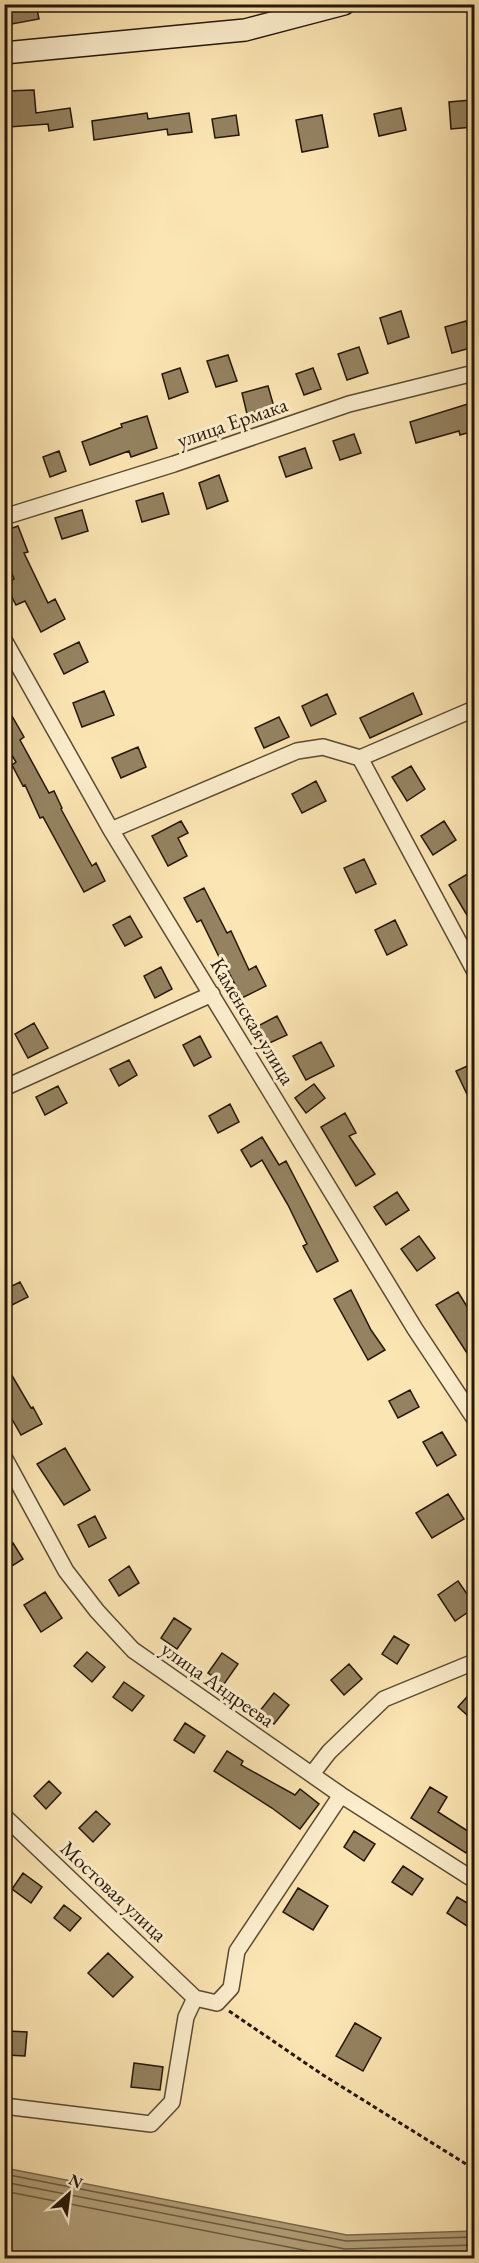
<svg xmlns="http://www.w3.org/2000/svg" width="479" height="2263" font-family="'EB Garamond',serif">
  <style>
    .water { fill: #b29f78; stroke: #7a684b; stroke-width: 1.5 }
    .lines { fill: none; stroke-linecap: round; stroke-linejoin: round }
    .shore { stroke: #6c5a40; stroke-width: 1.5 }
    .building { fill: #948260; stroke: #251608; stroke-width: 1.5 }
    .street-casing { stroke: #5a4a32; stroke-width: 18 }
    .secondary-casing { stroke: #251608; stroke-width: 24 }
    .path { stroke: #251608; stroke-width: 3; stroke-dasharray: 4.5 3; stroke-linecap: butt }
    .street { stroke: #fceecd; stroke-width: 15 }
    .secondary { stroke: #fceecd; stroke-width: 21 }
    .labels { text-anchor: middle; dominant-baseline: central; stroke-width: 6; stroke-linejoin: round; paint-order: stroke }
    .street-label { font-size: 21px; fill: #251608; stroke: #fceecd }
  </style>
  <rect width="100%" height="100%" fill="#fbe5b2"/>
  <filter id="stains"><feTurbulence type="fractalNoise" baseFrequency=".00333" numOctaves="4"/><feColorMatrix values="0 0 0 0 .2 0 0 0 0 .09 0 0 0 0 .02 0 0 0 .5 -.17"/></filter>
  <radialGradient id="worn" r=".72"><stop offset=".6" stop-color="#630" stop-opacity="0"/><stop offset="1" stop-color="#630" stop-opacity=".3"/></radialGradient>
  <path class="water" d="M 5,2168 L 347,2235 L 474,2231 L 474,2258 L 5,2258 Z"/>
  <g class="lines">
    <path class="shore" d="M 4,2174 L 346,2241 L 474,2237
      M 4,2182 L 345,2249 L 474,2245
      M 4,2191 L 344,2258 L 474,2254"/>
  </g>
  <path class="building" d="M 8,4 L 36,4 L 39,19 L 12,24 Z
    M 34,90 L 36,113 L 70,108 L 73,127 L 49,131 L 48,124 L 9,127 L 6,91 Z
    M 471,100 L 473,127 L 451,129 L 449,102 Z
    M 401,108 L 406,130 L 379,136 L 374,114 Z
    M 147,113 L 148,119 L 189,113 L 192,132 L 168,135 L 167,129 L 94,140 L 92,121 Z
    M 236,115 L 239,135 L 215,138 L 212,119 Z
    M 322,115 L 328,147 L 302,152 L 296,120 Z
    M 401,311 L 409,337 L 388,344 L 380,318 Z
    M 466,321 L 474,347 L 452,353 L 445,327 Z
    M 359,347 L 368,373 L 347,380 L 338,354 Z
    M 228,355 L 237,381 L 216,387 L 207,361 Z
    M 180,368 L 188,392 L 169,399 L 162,374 Z
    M 313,368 L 321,389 L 304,395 L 296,374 Z
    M 268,386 L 274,407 L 247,414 L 242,393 Z
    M 474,402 L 474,431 L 460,435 L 459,431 L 416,443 L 410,422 Z
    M 147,416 L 157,448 L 131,457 L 129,451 L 90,465 L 82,442 L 122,427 L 121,424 Z
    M 354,434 L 361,453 L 340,460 L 333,441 Z
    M 305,448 L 312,468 L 286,477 L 279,457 Z
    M 59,451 L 66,471 L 50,477 L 43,457 Z
    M 219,475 L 228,501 L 207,509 L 199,483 Z
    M 163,493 L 169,514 L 142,522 L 136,501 Z
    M 82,510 L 88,531 L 62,539 L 55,518 Z
    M 18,526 L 28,552 L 24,553 L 48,603 L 55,599 L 65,619 L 41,632 L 25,601 L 16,605 L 5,584 L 14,579 L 4,553 L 4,531 Z
    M 79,642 L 88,662 L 64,674 L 54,654 Z
    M 104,691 L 114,715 L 82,727 L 73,703 Z
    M 413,693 L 422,714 L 370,738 L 360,718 Z
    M 327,694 L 336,714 L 311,726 L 302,706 Z
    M 4,702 L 24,737 L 20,740 L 49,793 L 54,791 L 62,808 L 61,809 L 92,866 L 96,863 L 105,881 L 84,892 L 43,817 L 40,818 L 25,785 L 23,786 L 12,765 L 16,762 L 4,742 Z
    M 279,717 L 289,737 L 264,748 L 255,728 Z
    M 138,747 L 146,767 L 121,778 L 112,758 Z
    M 411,766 L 425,789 L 407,801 L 392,777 Z
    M 316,781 L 326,801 L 302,813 L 292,794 Z
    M 181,821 L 188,833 L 178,838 L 187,856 L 168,866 L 152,836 Z
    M 444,821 L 456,840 L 433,855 L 421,836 Z
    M 364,859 L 376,884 L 356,893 L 344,868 Z
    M 474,870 L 474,927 L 449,885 Z
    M 204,888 L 227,933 L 231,931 L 249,970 L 256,966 L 266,986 L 242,998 L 225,965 L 223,965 L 201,920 L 197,922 L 184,898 Z
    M 130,916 L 142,937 L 125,946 L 113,925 Z
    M 395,920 L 407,945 L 387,955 L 375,930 Z
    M 161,967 L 172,989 L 155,998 L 144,976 Z
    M 277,1016 L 287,1035 L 263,1046 L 254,1028 Z
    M 34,1023 L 48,1048 L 28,1058 L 15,1034 Z
    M 200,1036 L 211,1057 L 194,1066 L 183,1045 Z
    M 321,1042 L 334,1066 L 306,1080 L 293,1056 Z
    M 129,1060 L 137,1075 L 119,1086 L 110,1069 Z
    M 474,1063 L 474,1109 L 456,1071 Z
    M 314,1084 L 325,1098 L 306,1113 L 295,1098 Z
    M 58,1086 L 67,1103 L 45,1115 L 36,1097 Z
    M 230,1104 L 239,1122 L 218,1133 L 209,1116 Z
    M 345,1113 L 356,1133 L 349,1136 L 375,1174 L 356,1186 L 321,1127 Z
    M 262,1137 L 279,1165 L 286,1161 L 338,1261 L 317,1272 L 303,1246 L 307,1244 L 288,1205 L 262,1160 L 251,1167 L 241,1150 Z
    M 397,1192 L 409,1210 L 386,1225 L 374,1207 Z
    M 419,1236 L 435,1258 L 417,1271 L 401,1249 Z
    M 20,1282 L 28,1297 L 4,1309 L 4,1290 Z
    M 351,1290 L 371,1330 L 385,1350 L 368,1360 L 334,1299 Z
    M 458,1292 L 474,1318 L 474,1364 L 436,1305 Z
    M 4,1362 L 31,1408 L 33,1407 L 42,1424 L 21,1435 L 4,1405 Z
    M 410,1390 L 419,1407 L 398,1418 L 389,1401 Z
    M 442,1432 L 456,1455 L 437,1466 L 423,1442 Z
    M 65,1448 L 90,1490 L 64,1505 L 37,1464 Z
    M 448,1494 L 464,1519 L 432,1538 L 416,1513 Z
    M 95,1516 L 106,1538 L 89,1547 L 78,1525 Z
    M 13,1543 L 23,1559 L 4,1571 L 4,1548 Z
    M 129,1566 L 139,1583 L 119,1596 L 109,1580 Z
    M 458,1581 L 474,1604 L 474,1608 L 455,1621 L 438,1595 Z
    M 45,1592 L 62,1618 L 41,1632 L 24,1605 Z
    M 174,1618 L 191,1629 L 177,1649 L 161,1638 Z
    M 394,1636 L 409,1645 L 397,1664 L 382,1654 Z
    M 87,1652 L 105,1667 L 92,1682 L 74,1666 Z
    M 222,1653 L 238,1664 L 224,1684 L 208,1673 Z
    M 349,1664 L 362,1679 L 344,1695 L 331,1680 Z
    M 124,1682 L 144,1696 L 132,1711 L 113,1697 Z
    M 474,1689 L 474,1721 L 458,1707 Z
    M 274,1693 L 289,1705 L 274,1724 L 259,1712 Z
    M 185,1723 L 205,1736 L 194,1753 L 174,1740 Z
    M 227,1751 L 243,1761 L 241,1765 L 295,1795 L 300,1789 L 319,1804 L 300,1829 L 272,1808 L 214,1771 Z
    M 49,1781 L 61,1793 L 46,1809 L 34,1796 Z
    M 430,1787 L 447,1797 L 438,1812 L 474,1835 L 474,1839 L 466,1853 L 411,1818 Z
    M 96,1811 L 110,1824 L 93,1842 L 79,1828 Z
    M 354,1831 L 375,1844 L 364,1861 L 344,1847 Z
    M 403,1866 L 423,1879 L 412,1895 L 392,1882 Z
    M 23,1873 L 42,1887 L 31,1903 L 12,1889 Z
    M 298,1888 L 328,1906 L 313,1930 L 283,1912 Z
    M 457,1897 L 474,1907 L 474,1915 L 467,1926 L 447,1913 Z
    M 64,1905 L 81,1918 L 70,1931 L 54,1918 Z
    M 108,1953 L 133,1977 L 113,1997 L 88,1973 Z
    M 355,2023 L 381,2038 L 363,2071 L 336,2056 Z
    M 8,2031 L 27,2032 L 25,2056 L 6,2055 Z
    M 134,2063 L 163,2067 L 160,2090 L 131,2087 Z"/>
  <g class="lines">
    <defs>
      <path id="street" d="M 4,517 L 174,464 L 349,404 L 474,373
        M 4,640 L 111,830 L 415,1329 L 474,1418
        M 360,758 L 474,970
        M 111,830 L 297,751 L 323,747 L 360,758 L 474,709
        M 4,1088 L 212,994
        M 4,1457 L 66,1571 L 97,1611 L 133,1650 L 341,1795 L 474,1880
        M 312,1774 L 329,1752 L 384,1699 L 474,1662
        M 4,1816 L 195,1998
        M 4,2106 L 151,2124 L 172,2102 L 186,2017 L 195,1998 L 217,2003 L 231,1988 L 237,1951 L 341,1795"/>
      <path id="secondary" d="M 4,53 L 245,30 L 344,4"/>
    </defs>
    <use href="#street" class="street-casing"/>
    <use href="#secondary" class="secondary-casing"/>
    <path class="path" d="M 229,2011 L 323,2075 L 474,2169"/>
    <use href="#street" class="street"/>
    <use href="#secondary" class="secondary"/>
  </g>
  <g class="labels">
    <g class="street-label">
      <text transform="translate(232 422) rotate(-19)">улица Ермака</text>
      <text transform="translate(253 1021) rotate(59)">Каменская улица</text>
      <text transform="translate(218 1684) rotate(35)">улица Андреева</text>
      <text transform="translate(114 1891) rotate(43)">Мостовая улица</text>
    </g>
  </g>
  <rect width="479" height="2263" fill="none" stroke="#fbe5b2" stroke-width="24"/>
  <rect x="6" y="6" width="467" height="2251" fill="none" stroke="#251608" stroke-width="3"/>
  <rect x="12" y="12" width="455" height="2239" fill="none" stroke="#251608" stroke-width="1.5"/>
  <g transform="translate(69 2194) rotate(28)" stroke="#fceecd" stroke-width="4.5" paint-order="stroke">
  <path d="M0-4.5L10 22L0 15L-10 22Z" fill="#251608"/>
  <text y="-9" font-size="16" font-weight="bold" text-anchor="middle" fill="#251608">N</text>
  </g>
  <rect width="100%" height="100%" filter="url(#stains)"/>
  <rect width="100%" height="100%" fill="url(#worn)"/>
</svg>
